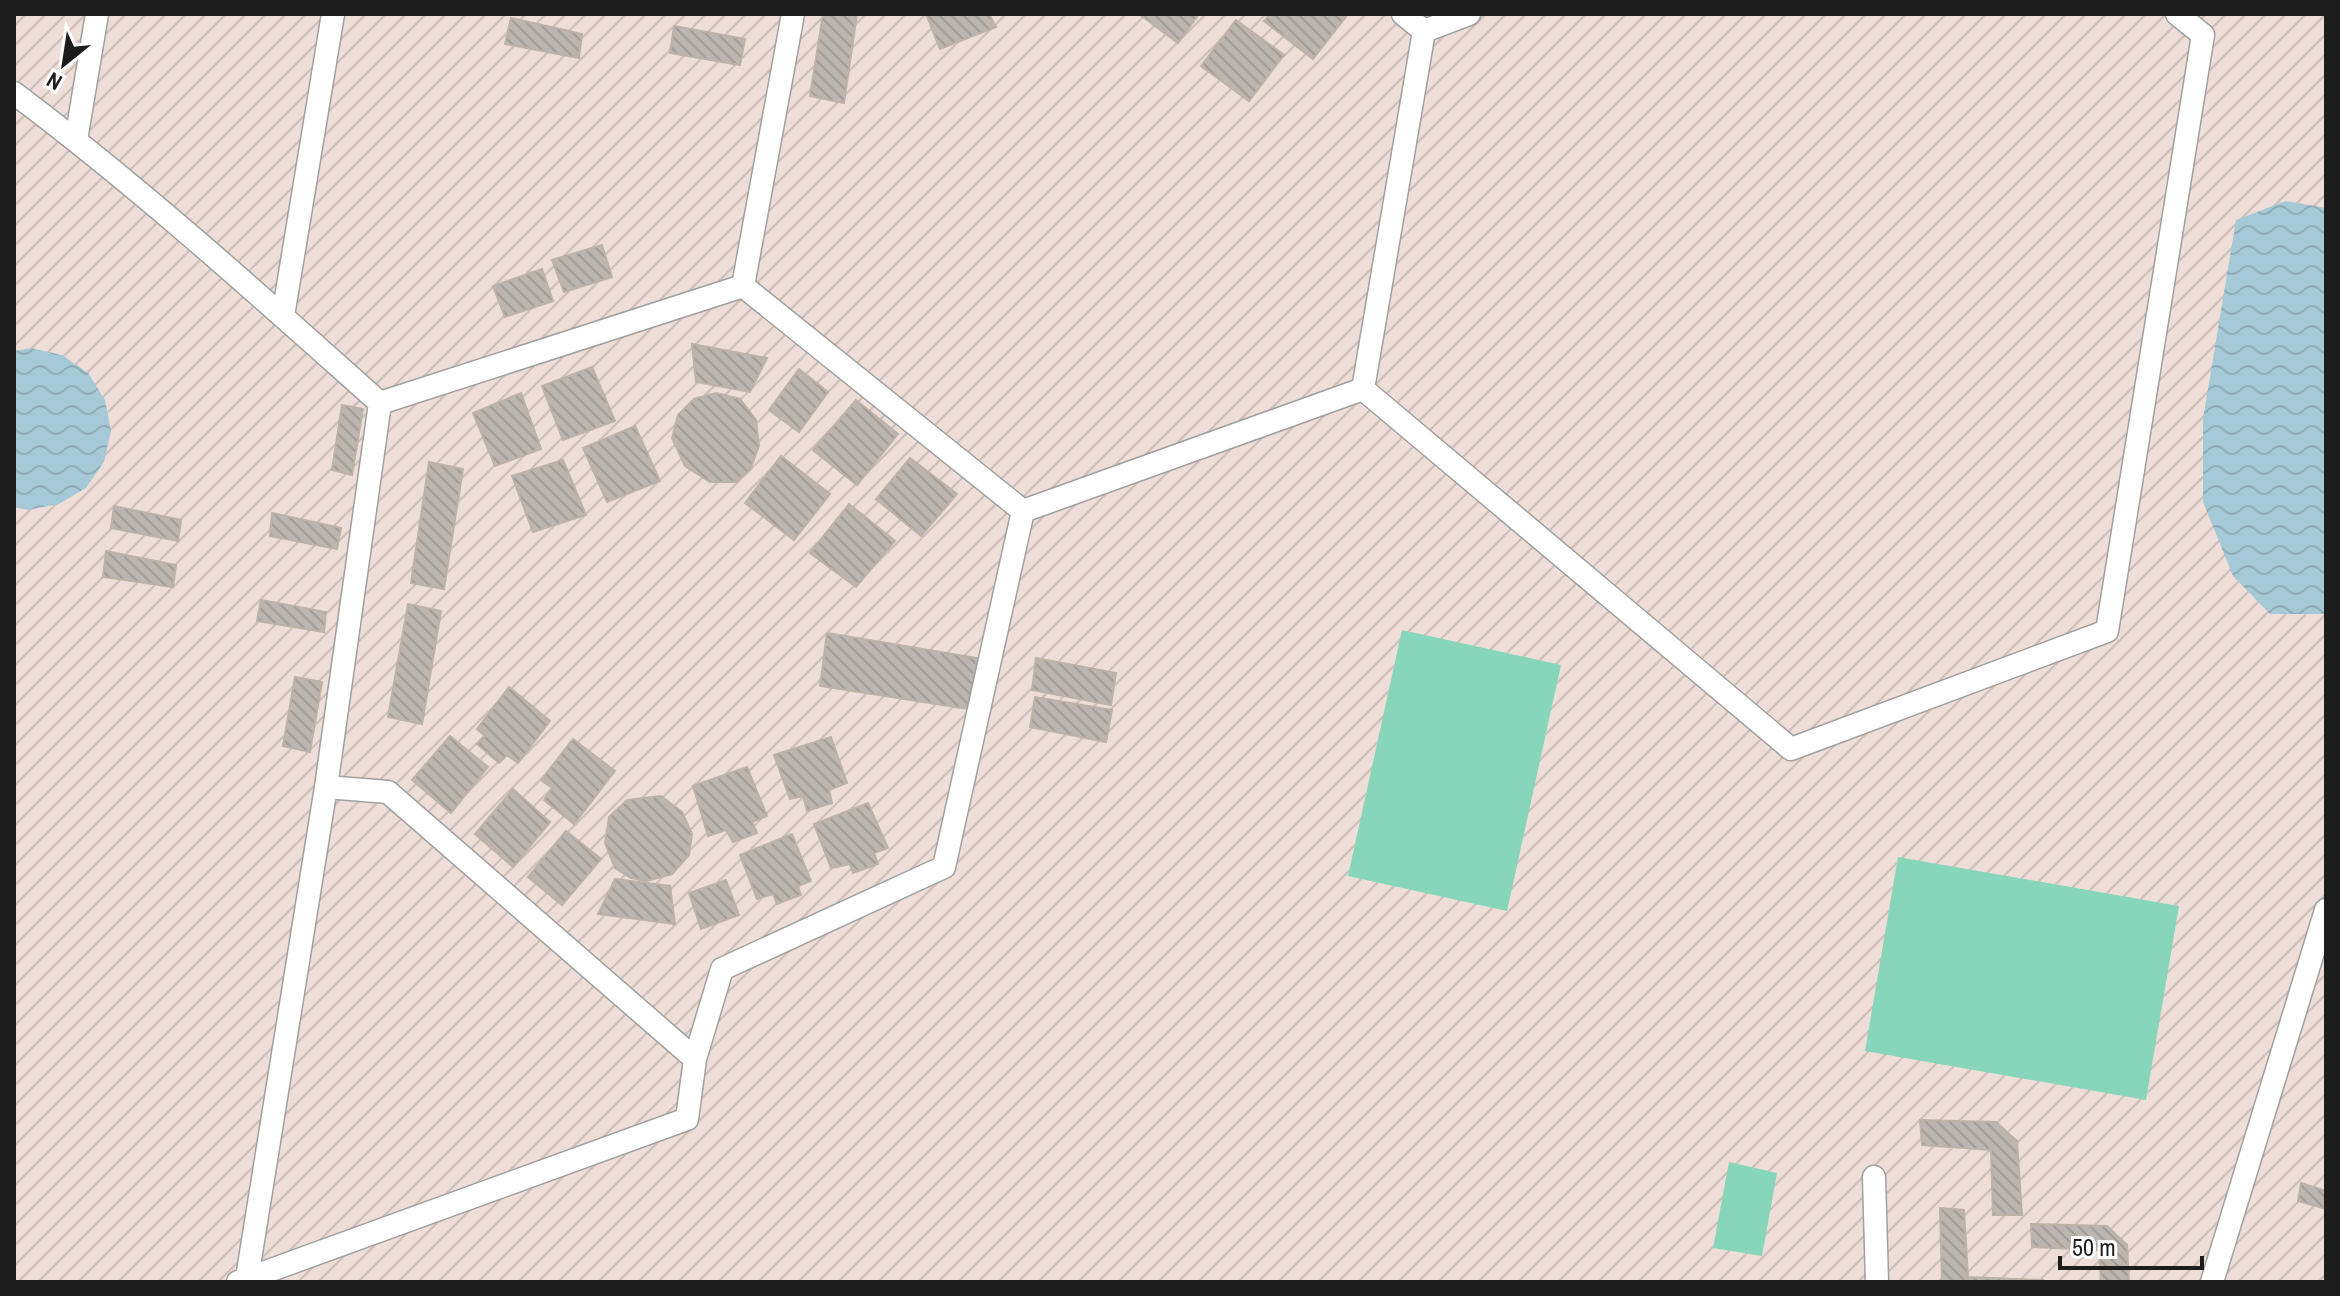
<svg xmlns="http://www.w3.org/2000/svg" width="2340" height="1296" font-family="'Archivo Narrow',sans-serif">
  <style>
    .military { fill: url(#military-furrows) }
    .pitch { fill: #87d6bc }
    .water { fill: url(#water-waves) }
    .building { fill: url(#building-back-hatch); stroke: #bdb2a6; stroke-width: 2 }
    .lines { fill: none; stroke-linecap: round; stroke-linejoin: round }
    .minor-casing { stroke: #a0a0a0; stroke-width: 25 }
    .minor { stroke: #fff; stroke-width: 22 }
  </style>
  <defs>
    <pattern id="military-furrows" width="10" height="10" patternUnits="userSpaceOnUse" patternTransform="scale(2)"><rect width="10" height="10" fill="#eeded7"/><path d="M-1 1l2-2M0 10L10 0M9 11l2-2" fill="none" stroke="#ccbeb8"/></pattern>
    <pattern id="water-waves" width="16" height="10" patternUnits="userSpaceOnUse" patternTransform="scale(2)"><rect width="16" height="10" fill="#a6c9d7"/><path d="M0 5q4-4 8 0t8 0" fill="none" stroke="#8eacb8"/></pattern>
    <pattern id="building-back-hatch" width="6" height="6" patternUnits="userSpaceOnUse" patternTransform="scale(2)"><rect width="6" height="6" fill="#bdb6b0"/><path d="M-1 5l2 2M0 0l6 6M5-1l2 2" fill="none" stroke="#a29c97"/></pattern>
  </defs>
  <rect width="100%" height="100%" fill="#edeae3"/>
  <path class="military" d="M 14,14 L 2326,14 L 2326,1282 L 14,1282 Z"/>
  <path class="pitch" d="M 1402,630 L 1561,665 L 1507,911 L 1348,876 Z
    M 1898,857 L 2179,906 L 2146,1100 L 1865,1051 Z
    M 1729,1162 L 1777,1173 L 1762,1256 L 1713,1248 Z"/>
  <path class="water" d="M 2286,201 L 2326,208 L 2326,614 L 2270,614 L 2233,576 L 2203,502 L 2203,419 L 2236,220 Z
    M 31,348 L 62,355 L 88,373 L 105,400 L 111,431 L 104,462 L 86,488 L 59,504 L 28,510 L 14,507 L 14,351 Z"/>
  <path class="building" d="M 823,14 L 857,14 L 844,103 L 810,96 Z
    M 926,14 L 989,14 L 996,27 L 940,49 Z
    M 1139,14 L 1199,14 L 1178,43 Z
    M 1270,14 L 1348,14 L 1313,59 L 1264,21 Z
    M 511,18 L 582,34 L 579,58 L 505,44 Z
    M 1236,20 L 1284,55 L 1249,101 L 1201,66 Z
    M 674,26 L 745,39 L 740,65 L 670,53 Z
    M 602,245 L 612,277 L 564,292 L 552,260 Z
    M 542,269 L 553,301 L 505,317 L 493,286 Z
    M 692,344 L 767,358 L 750,392 L 696,382 Z
    M 592,367 L 615,421 L 563,440 L 542,386 Z
    M 799,369 L 828,392 L 799,432 L 769,410 Z
    M 521,393 L 541,449 L 495,466 L 473,413 Z
    M 716,393 L 740,399 L 756,420 L 759,446 L 750,470 L 736,482 L 710,482 L 685,466 L 672,438 L 678,415 L 694,399 Z
    M 856,400 L 898,434 L 857,485 L 813,450 Z
    M 342,405 L 363,409 L 352,475 L 332,470 Z
    M 635,426 L 660,481 L 607,502 L 583,448 Z
    M 781,456 L 830,494 L 794,540 L 745,503 Z
    M 910,458 L 957,494 L 921,536 L 876,499 Z
    M 563,460 L 586,515 L 533,532 L 512,476 Z
    M 429,462 L 463,469 L 444,589 L 411,583 Z
    M 849,504 L 895,541 L 856,587 L 810,553 Z
    M 114,506 L 181,520 L 178,541 L 111,528 Z
    M 272,513 L 341,528 L 337,549 L 270,536 Z
    M 106,551 L 176,565 L 173,587 L 103,577 Z
    M 261,600 L 326,612 L 324,632 L 257,621 Z
    M 408,604 L 441,611 L 422,724 L 388,717 Z
    M 827,633 L 977,658 L 969,709 L 820,686 Z
    M 1036,658 L 1116,673 L 1111,705 L 1032,690 Z
    M 295,677 L 322,682 L 310,752 L 283,746 Z
    M 509,687 L 550,721 L 518,763 L 507,755 L 499,763 L 477,744 L 485,736 L 477,729 Z
    M 1035,697 L 1112,710 L 1106,742 L 1030,727 Z
    M 450,736 L 488,767 L 451,813 L 412,780 Z
    M 831,737 L 847,783 L 829,790 L 832,803 L 807,811 L 803,796 L 790,799 L 774,755 Z
    M 573,739 L 615,771 L 574,824 L 544,800 L 552,788 L 541,780 Z
    M 747,767 L 767,816 L 752,822 L 757,833 L 733,842 L 726,830 L 708,836 L 693,786 Z
    M 513,789 L 550,822 L 513,867 L 475,834 Z
    M 661,796 L 682,812 L 692,834 L 689,855 L 672,874 L 647,881 L 631,878 L 615,868 L 605,843 L 609,817 L 627,800 Z
    M 868,803 L 888,848 L 874,853 L 878,864 L 853,873 L 850,864 L 831,868 L 814,824 Z
    M 566,831 L 601,859 L 562,905 L 528,877 Z
    M 792,834 L 811,881 L 798,886 L 801,895 L 777,904 L 773,894 L 757,899 L 740,855 Z
    M 615,879 L 670,886 L 675,924 L 598,914 Z
    M 726,880 L 739,915 L 701,929 L 689,893 Z
    M 1920,1120 L 1996,1122 L 2017,1141 L 2022,1215 L 1993,1215 L 1991,1150 L 1922,1145 Z
    M 2301,1183 L 2326,1191 L 2326,1209 L 2298,1201 Z
    M 1940,1208 L 1964,1210 L 1968,1277 L 2043,1280 L 2043,1282 L 1942,1282 Z
    M 2031,1224 L 2107,1226 L 2127,1245 L 2129,1282 L 2101,1282 L 2099,1250 L 2032,1247 Z"/>
  <g class="lines">
    <defs>
      <path id="minor" d="M 1403,14 L 1424,31
        M 1424,31 L 1363,389 L 1791,749 L 2107,631 L 2203,35 L 2177,14
        M 1424,31 L 1469,14
        M 14,93 C 142,189 261,297 380,403 L 326,787 L 247,1278
        M 76,140 L 97,14
        M 743,286 L 793,14
        M 283,316 L 333,14
        M 380,403 L 743,286 L 1023,511 L 1363,389
        M 326,787 L 388,792 L 695,1059
        M 1874,1177 L 1877,1282
        M 238,1282 L 687,1119 L 695,1059 L 722,969 L 944,867 L 1023,511
        M 2212,1282 L 2326,910"/>
    </defs>
    <use href="#minor" class="minor-casing"/>
    <use href="#minor" class="minor"/>
  </g>
  <rect width="2340" height="1296" fill="none" stroke="#1c1c1c" stroke-width="32"/>
  <g transform="translate(64 64) rotate(210)" stroke="#ffffff" stroke-width="6" paint-order="stroke">
  <path d="M0-6L14 30L0 20L-14 30Z" fill="#1c1c1c"/>
  <text y="-12" font-size="22" font-weight="bold" text-anchor="middle" fill="#1c1c1c">N</text>
  </g>
  <path d="M2060 1256v12h142v-12" fill="none" stroke="#1c1c1c" stroke-width="4"/>
  <text x="2072" y="1256" font-size="24" fill="#1c1c1c" stroke="#ffffff" stroke-width="6" paint-order="stroke">50 m</text>
</svg>
